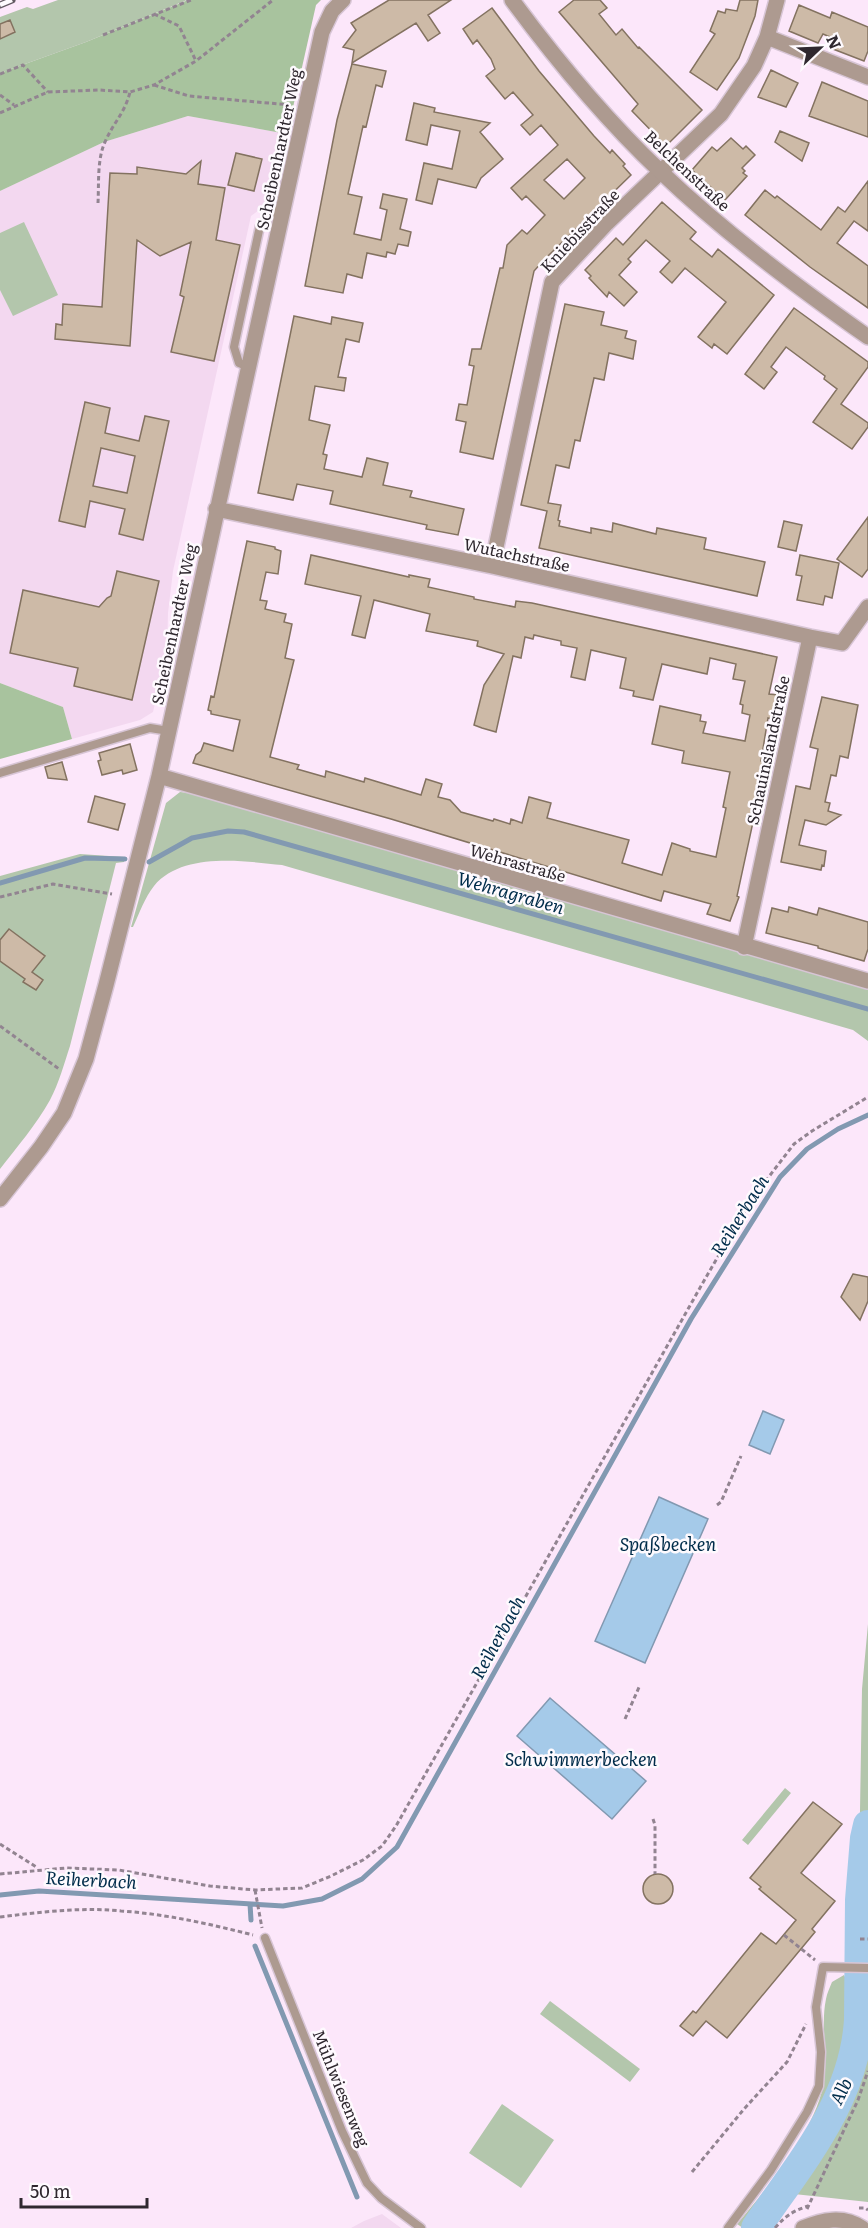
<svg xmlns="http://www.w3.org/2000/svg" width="868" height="2228" font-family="Literata,serif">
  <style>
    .built { fill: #f3d8f0 }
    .green { fill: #b3c6ac }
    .forest { fill: #a8c39e }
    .water { fill: #a5cae9; stroke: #8299b1; stroke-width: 1.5 }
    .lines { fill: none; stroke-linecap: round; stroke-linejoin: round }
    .stream { stroke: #8299b1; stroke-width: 5 }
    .river { stroke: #a5cae9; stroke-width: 30 }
    .building { fill: #cdbaa7; stroke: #837260; stroke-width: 1.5; fill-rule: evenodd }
    .service-casing { stroke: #d7c5d5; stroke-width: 11 }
    .minor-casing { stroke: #d7c5d5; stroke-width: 18 }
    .tertiary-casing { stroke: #d7c5d5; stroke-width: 18 }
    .path { stroke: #928491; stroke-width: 3; stroke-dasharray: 4.5 3; stroke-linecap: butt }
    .service { stroke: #ad9a90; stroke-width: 8 }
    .minor { stroke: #ad9a90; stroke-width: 15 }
    .tertiary { stroke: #ad9a90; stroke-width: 15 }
    .rail-casing { stroke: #635963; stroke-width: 7 }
    .rail { stroke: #fefafe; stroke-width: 4.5; stroke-dasharray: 14; stroke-linecap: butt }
    .labels { text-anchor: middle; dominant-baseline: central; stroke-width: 5; stroke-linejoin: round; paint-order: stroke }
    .street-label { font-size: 16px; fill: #2f282f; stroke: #fefafe }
    .water-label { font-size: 18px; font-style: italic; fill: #002c4a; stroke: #fefafe }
  </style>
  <rect width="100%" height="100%" fill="#fce7fa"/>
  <path class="built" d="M 188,116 L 287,134 L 273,200 L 251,216 L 173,571 L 168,613 L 167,654 L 153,712 L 140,720 L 72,739 L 63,707 L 0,683 L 0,191 L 104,142 Z
    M 382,2214 L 401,2228 L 351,2228 L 364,2221 Z"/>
  <path class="green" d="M 58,0 L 187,0 L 86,42 L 0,73 L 0,17 L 27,7 L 33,9 Z
    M 24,222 L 58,295 L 13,316 L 0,290 L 0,233 Z
    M 180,792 L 190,793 L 868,989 L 868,1041 L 853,1030 L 282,865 C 243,861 182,852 154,886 C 145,897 139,914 133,927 L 131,927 L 166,803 Z
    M 80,854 L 124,857 L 124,862 L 116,863 L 70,1046 C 64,1064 59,1083 50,1100 C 36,1125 17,1147 0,1169 L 0,876 Z
    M 868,1624 L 868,1894 L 859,1871 L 862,1689 Z
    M 785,1788 L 791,1793 L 748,1845 L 742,1840 Z
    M 844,1975 C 854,1994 853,2007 850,2028 C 841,2110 794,2163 747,2228 L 743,2228 L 737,2224 C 768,2187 812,2135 823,2087 C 829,2058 820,2028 826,1999 C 827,1993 830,1987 832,1982 Z
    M 868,1982 L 868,2202 L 794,2194 L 793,2189 L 840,2116 L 863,2061 Z
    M 550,2001 L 640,2069 L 630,2082 L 540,2014 Z
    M 502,2104 L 554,2140 L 521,2188 L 469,2153 Z"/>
  <path class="forest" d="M 188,0 L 321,0 L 316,5 L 287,134 L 188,116 L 104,142 L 0,191 L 0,73 L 86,42 Z
    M 0,683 L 63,707 L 72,739 L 0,759 Z"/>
  <path class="water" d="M 763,1411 L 784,1420 L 770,1454 L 749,1445 Z
    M 659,1497 L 708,1519 L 645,1663 L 595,1641 Z
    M 550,1698 L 646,1781 L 612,1819 L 517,1736 Z"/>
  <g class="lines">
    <path class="stream" d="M 149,862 L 192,838 L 228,831 L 244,832 L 868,1009
      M 0,883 L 85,858 L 125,859
      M 0,1895 L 39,1891 L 283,1906 L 322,1899 L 362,1879 L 397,1847 L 691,1319 L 780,1177 L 807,1149 L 838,1129 L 868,1115
      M 250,1904 L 251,1920
      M 255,1946 L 357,2197"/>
    <path class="river" d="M 756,2228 C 800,2163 854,2102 859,2020 L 860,1900 L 865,1838 L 868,1825"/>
  </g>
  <path class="building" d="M 389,0 L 451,0 L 428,15 L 440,33 L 428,41 L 416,23 L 352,63 L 354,50 L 343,47 L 356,30 L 351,23 Z
    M 574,0 L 600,0 L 607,8 L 599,14 L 616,35 L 622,29 L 638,48 L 639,47 L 702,110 L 666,146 L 632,111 L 638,104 L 559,12 Z
    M 740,0 L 758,0 L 755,16 L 739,58 L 717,90 L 690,72 L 715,34 L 710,31 L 718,11 L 725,13 L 726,9 L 737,11 Z
    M 799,5 L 830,18 L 832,12 L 868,27 L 868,51 L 864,61 L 833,49 L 837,40 L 823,34 L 818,43 L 789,31 Z
    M 492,8 L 539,71 L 594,136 L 610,153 L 612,150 L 625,164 L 623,166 L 631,175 L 548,256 L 550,264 L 542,262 L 534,271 L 493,459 L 460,452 L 466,422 L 456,420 L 459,404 L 467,405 L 474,366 L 469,365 L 472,349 L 481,349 L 500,268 L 503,268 L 507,245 L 522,230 L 527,234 L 545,215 L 526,196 L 522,200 L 511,188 L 558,145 L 541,125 L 530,135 L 521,125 L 533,115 L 513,92 L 505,99 L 486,76 L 495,69 L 491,59 L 477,40 L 473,44 L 463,29 ZM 567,159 L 585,178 L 564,199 L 544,180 Z
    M 10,20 L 15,32 L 0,39 L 0,24 Z
    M 352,64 L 386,71 L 382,87 L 376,85 L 366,127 L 363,126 L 348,194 L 362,197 L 354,234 L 381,240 L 387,210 L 380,208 L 383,194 L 407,199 L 400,229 L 411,232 L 408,246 L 398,244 L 395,254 L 387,252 L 386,257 L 367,253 L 362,278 L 347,274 L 343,293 L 305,286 L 337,120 Z
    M 771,70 L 798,83 L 786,107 L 758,97 Z
    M 822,82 L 868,101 L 868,137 L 809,116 Z
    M 414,103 L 435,108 L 434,112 L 490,123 L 480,132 L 503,159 L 481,178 L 476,188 L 438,179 L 432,204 L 416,200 L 424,163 L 452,169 L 460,131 L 431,125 L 427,145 L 406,140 Z
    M 780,131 L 809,143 L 802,161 L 775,142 Z
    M 731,138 L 743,149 L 746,146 L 755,155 L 742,168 L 745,171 L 743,173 L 747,176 L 725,200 L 692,170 L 712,147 L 717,151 Z
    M 236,153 L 262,159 L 254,191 L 228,185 Z
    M 201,161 L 198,184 L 225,188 L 216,240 L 240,245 L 214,361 L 171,352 L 184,297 L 180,295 L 191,242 L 160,256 L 137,240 L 130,346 L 55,339 L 56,324 L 62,325 L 63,304 L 102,307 L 110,173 L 137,174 L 137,167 L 186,174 Z
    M 868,181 L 868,231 L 854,221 L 837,243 L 868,266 L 868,308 L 810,267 L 745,215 L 765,190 L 775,198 L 777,196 L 821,230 L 838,207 L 845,212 Z
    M 662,202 L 696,232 L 690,239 L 712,257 L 718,249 L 774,295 L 727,354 L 714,344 L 712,348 L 698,337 L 726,302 L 685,268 L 672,283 L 660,272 L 670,261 L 646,240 L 628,259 L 631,262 L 619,275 L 637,292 L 624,306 L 609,292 L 607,297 L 589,278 L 591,276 L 585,270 L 616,238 L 623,245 Z
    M 565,304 L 604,312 L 601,325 L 627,331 L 625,338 L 636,341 L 633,359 L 609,353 L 604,380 L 594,378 L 580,441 L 575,440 L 569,468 L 556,465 L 548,503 L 561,505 L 558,520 L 560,521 L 559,526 L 591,533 L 591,528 L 612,532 L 613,523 L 656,534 L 657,528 L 706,538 L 704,549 L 765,562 L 757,596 L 539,548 L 547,511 L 521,505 Z
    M 794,308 L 868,362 L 868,367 L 841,404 L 868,423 L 868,427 L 852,449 L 813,422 L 837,389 L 824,379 L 825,376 L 786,347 L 771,367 L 777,372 L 764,389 L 745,374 Z
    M 294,316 L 331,324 L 332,317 L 363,323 L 359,342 L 346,339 L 338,377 L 346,378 L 344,391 L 315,386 L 309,420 L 330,425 L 323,454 L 327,455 L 324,469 L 362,477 L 367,458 L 388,463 L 383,485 L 412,491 L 410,497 L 464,509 L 458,535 L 426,529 L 427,525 L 330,504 L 333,491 L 297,484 L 293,500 L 258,493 Z
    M 85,402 L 110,408 L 105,433 L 139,441 L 145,416 L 169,421 L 143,540 L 119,534 L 125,509 L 90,501 L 85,527 L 59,521 ZM 101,448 L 135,456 L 127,493 L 93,486 Z
    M 868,517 L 868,569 L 862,577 L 837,559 Z
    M 784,521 L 802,525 L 796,551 L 778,547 Z
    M 247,541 L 275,547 L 275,549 L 281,551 L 278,574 L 266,572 L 260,600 L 267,601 L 265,609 L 286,614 L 284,622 L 292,624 L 285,658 L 294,660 L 270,757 L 299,765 L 297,769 L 325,777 L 326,771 L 364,782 L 365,778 L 421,795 L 426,779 L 442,784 L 438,797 L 450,800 L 461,812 L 493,821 L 494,819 L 510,824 L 511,819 L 522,823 L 529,797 L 551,803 L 547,818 L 629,840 L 622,863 L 662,875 L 672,843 L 690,849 L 690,851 L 716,857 L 726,808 L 723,807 L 730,772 L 682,763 L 684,751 L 652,744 L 660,706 L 701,715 L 700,721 L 706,722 L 703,733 L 745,741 L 750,715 L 742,713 L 743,705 L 740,704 L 745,681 L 733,679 L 736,664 L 710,658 L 707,674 L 662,664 L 653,700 L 633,696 L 634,691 L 620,688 L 626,658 L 591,650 L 585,680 L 571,677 L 577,648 L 561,645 L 561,641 L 547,638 L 534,635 L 533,639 L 525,637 L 521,658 L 513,656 L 496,732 L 482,728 L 474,725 L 484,685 L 504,654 L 477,646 L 478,641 L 426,631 L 430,614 L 374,600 L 365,638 L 352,635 L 361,596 L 305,584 L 311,555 L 409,577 L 409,575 L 430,579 L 428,587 L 474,597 L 474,599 L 515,607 L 516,601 L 532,603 L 777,657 L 769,694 L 779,695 L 775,720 L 768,718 L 761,761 L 766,762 L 737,896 L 739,897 L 730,921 L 707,914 L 711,904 L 664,891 L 661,901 L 391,819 L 193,763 L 196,755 L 201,751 L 204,743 L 233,751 L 240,720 L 211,714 L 211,711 L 208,710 L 211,696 L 214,697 Z
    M 800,555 L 839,563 L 832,598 L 825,596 L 823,605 L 797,600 L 802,576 L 796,575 Z
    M 117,571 L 159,581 L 132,700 L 74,686 L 78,668 L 10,653 L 23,590 L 99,607 L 107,598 L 111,596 Z
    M 822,697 L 858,705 L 848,758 L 840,756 L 836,776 L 831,775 L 825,802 L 830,803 L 828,811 L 841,815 L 826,825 L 805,820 L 799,845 L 826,851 L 824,866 L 822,865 L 821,870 L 781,862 L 796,786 L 810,789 L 818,749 L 810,747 Z
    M 130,744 L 137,770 L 123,774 L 122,770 L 102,775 L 98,761 L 101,760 L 99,753 Z
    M 62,762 L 67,780 L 48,778 L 45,767 Z
    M 95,796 L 125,804 L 118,830 L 88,822 Z
    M 789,907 L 817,915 L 819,908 L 868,922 L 868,949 L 864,961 L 818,948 L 818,946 L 766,933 L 772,908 L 788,912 Z
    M 9,929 L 45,956 L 32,972 L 43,980 L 36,990 L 23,982 L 25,979 L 0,961 L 0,940 Z
    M 853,1274 L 868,1277 L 868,1301 L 860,1320 L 841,1297 Z
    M 813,1802 L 842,1824 L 801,1873 L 835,1901 L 812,1929 L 815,1932 L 727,2038 L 706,2021 L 693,2036 L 680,2026 L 693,2011 L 696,2013 L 761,1933 L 776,1944 L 796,1920 L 759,1889 L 761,1887 L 750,1878 Z
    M643 1889a15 15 0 1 1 30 0a15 15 0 1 1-30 0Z"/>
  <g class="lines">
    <defs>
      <path id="service" d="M 249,367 L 239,363 L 234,347 L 260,226 L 274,211 L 283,210
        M 0,773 L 150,728 L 169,731
        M 265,1938 L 342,2131 L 367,2183 L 381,2198 L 421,2228
        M 728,2228 L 771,2170 L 807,2112 L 819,2086 L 821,2052 L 816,2007 L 823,1967 L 868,1968"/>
      <path id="minor" d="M 767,37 L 868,77
        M 216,509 L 492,566 L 810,637
        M 492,566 L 552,282 L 607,223 L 721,114 L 754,66 L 767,37 L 777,0
        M 159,776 L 868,981
        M 744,947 L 810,637 L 842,643 L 868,607
        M 0,1199 L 41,1147 L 64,1113 L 86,1059 L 106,985 L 159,776 L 322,32 L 332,11 L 343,0
        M 803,2228 C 822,2220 843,2215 862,2228"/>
      <path id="tertiary" d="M 512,0 C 557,61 606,120 661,172 C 725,233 796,286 868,337"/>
    </defs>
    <use href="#service" class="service-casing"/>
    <use href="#minor" class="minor-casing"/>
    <use href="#tertiary" class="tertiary-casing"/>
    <path class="path" d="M 154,14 L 179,26 L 196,61
      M 103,35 L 191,0
      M 0,74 L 23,65 L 48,92
      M 154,85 L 189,96 L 291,105
      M 0,95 L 14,105
      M 0,113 L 48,92 L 99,90 L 130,92 L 154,85 L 196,61 L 273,0
      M 98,203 C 99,184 97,159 105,142 C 113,123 125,113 130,92
      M 0,897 L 53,884 L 112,894
      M 0,1026 L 59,1069
      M 717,1505 L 721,1502 L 741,1456
      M 625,1719 L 640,1685
      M 653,1819 L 655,1825 L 655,1874
      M 0,1844 L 38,1868
      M 0,1874 L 66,1868 L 119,1870 L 210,1886 L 255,1890 L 302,1888 L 331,1876 L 363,1860 L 382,1846 L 396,1826 L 705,1279 L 751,1200 L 794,1144 L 812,1131 L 868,1097
      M 255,1890 L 262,1928
      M 0,1917 C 40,1912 81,1907 121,1911 C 166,1914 210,1924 253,1935
      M 784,1935 L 815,1960
      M 860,1939 L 868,1939
      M 692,2172 L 744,2109 L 787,2062 L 806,2024
      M 859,2208 L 865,2208 L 868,2210
      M 807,2209 L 858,2100 L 868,2071
      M 775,2228 C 785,2216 793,2211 808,2206"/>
    <use href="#service" class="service"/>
    <use href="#minor" class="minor"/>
    <use href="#tertiary" class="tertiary"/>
    <defs>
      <path id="rail" d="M 0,5 L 12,0"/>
    </defs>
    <use href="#rail" class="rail-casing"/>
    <use href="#rail" class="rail"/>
  </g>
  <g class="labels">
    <g class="street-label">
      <text transform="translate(278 149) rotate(-78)">Scheibenhardter Weg</text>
      <text transform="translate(688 170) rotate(43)">Belchenstraße</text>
      <text transform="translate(579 230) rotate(-47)">Kniebisstraße</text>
      <text transform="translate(517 554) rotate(12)">Wutachstraße</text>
      <text transform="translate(173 624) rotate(-78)">Scheibenhardter Weg</text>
      <text transform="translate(767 750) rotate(-78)">Schauinslandstraße</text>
      <text transform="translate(518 862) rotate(16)">Wehrastraße</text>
      <text transform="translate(342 2088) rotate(68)">Mühlwiesenweg</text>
    </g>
    <g class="water-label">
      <text transform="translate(511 892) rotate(16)">Wehragraben</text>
      <text transform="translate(739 1215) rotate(-58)">Reiherbach</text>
      <text x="668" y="1543">Spaßbecken</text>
      <text transform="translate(497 1637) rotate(-61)">Reiherbach</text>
      <text x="581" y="1758">Schwimmerbecken</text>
      <text transform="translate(91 1879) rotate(3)">Reiherbach</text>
      <text transform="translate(840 2091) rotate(-64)">Alb</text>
    </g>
  </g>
  <g transform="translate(820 48) rotate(67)" stroke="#fefafe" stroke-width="4.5" paint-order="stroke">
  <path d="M0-4.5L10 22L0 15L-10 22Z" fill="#2f282f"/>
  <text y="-9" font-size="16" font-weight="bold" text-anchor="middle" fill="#2f282f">N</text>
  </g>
  <path d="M21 2198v9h126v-9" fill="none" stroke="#2f282f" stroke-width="3"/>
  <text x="30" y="2198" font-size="18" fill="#2f282f" stroke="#fefafe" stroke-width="4.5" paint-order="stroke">50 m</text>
</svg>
